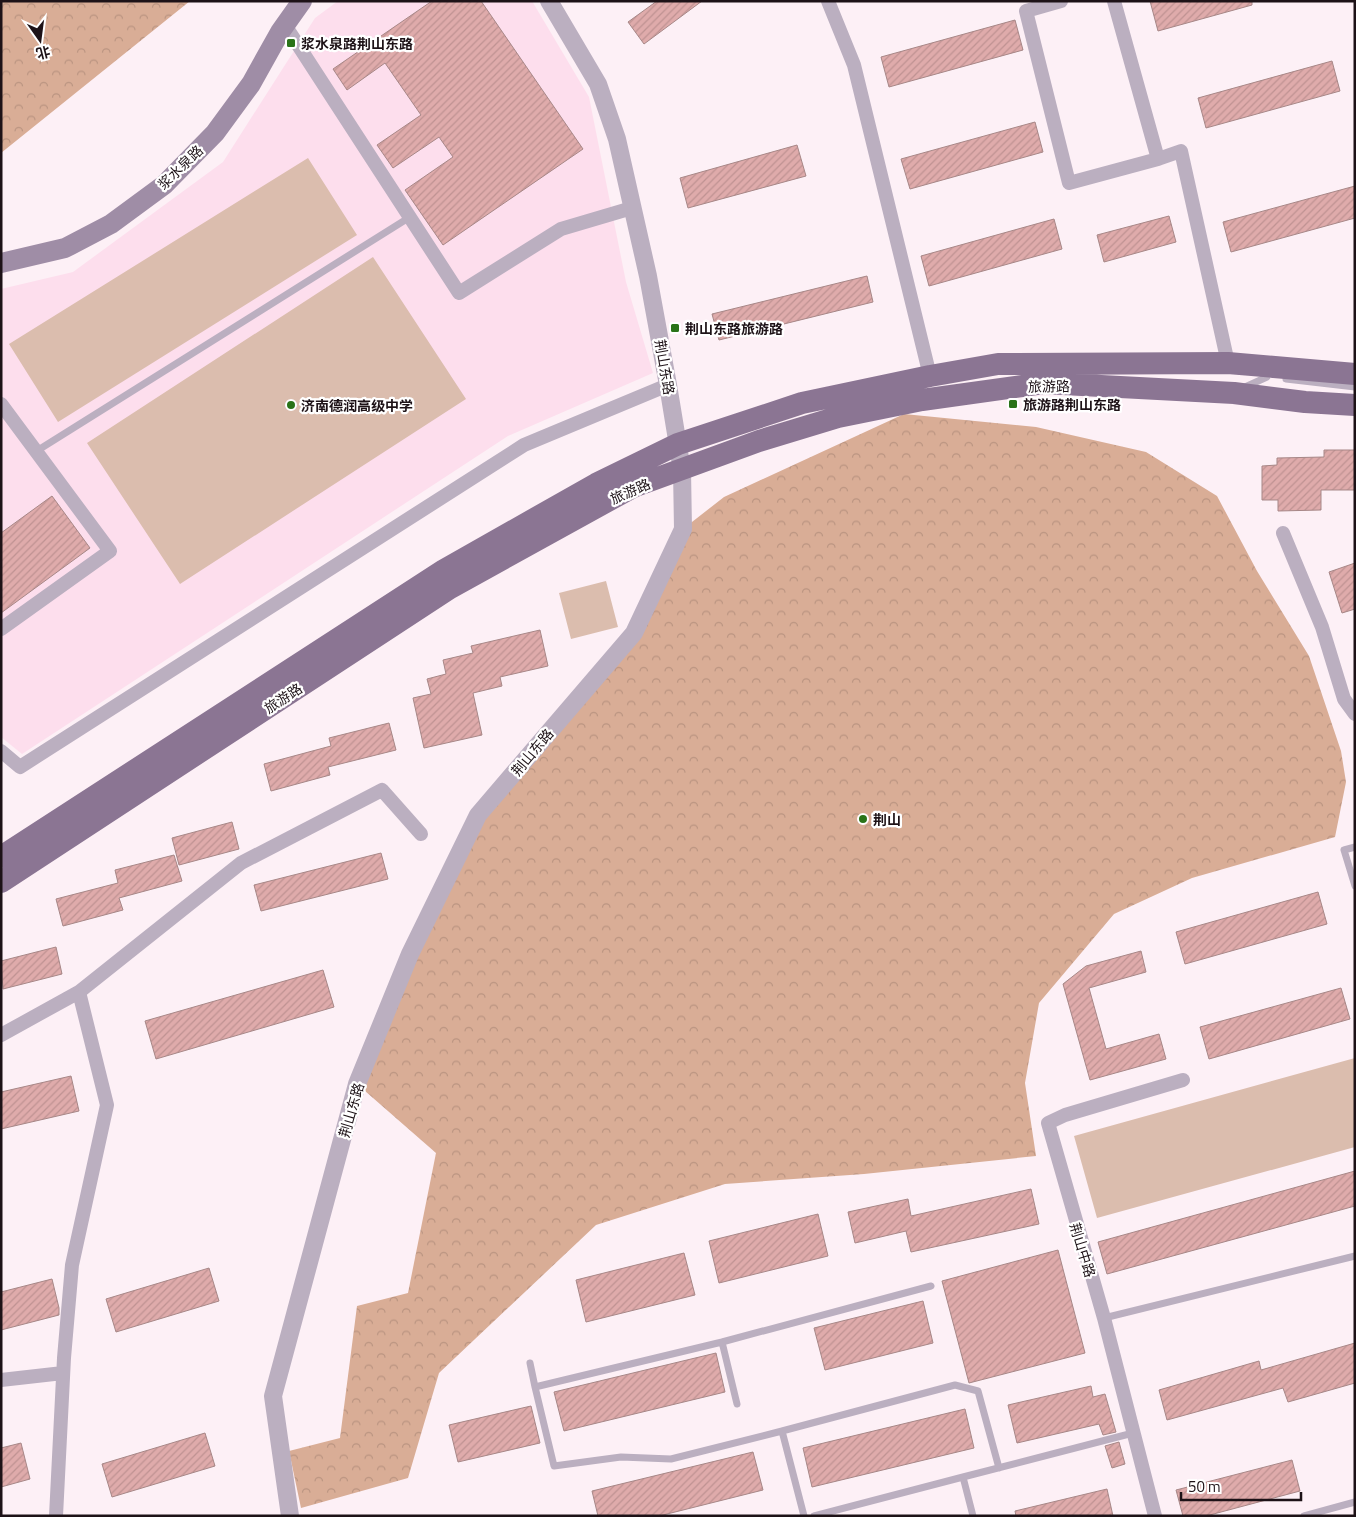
<svg xmlns="http://www.w3.org/2000/svg" width="1356" height="1517" font-family="'Titillium Web','Noto Sans SC',sans-serif">
  <style>
    .built { fill: #fddeed }
    .forest { fill: url(#forest-crowns) }
    .pitch { fill: #dbbdae }
    .building { fill: url(#building-hatch); stroke: #a78787 }
    .lines { fill: none; stroke-linecap: round; stroke-linejoin: round }
    .service { stroke: #bbafc0; stroke-width: 7 }
    .minor { stroke: #bbafc0; stroke-width: 14 }
    .tertiary { stroke: #bbafc0; stroke-width: 18 }
    .secondary { stroke: #9f8da6; stroke-width: 20 }
    .primary { stroke: #8b7593; stroke-width: 22 }
    .poi-dot { fill: #297318; stroke: #fff; stroke-width: 2 }
    .labels { text-anchor: middle; dominant-baseline: central; stroke-width: 4.5; stroke-linejoin: round; paint-order: stroke }
    .poi-label { font-size: 14px; font-weight: bold; fill: #1d1217; stroke: #fff; text-anchor: start }
    .street-label { font-size: 14px; fill: #1d1217; stroke: #fff }
  </style>
  <defs>
    <pattern id="forest-crowns" width="20" height="18" patternUnits="userSpaceOnUse" patternTransform="scale(1.25)"><rect width="20" height="18" fill="#d9ad96"/><path d="M2 6a3 3 0 1 1 6 0M12 15a3 3 0 1 1 6 0" fill="none" stroke="#ba9481"/></pattern>
    <pattern id="building-hatch" width="6" height="6" patternUnits="userSpaceOnUse" patternTransform="scale(1.25)"><rect width="6" height="6" fill="#dfabab"/><path d="M-1 1l2-2M0 6l6-6M5 7l2-2" fill="none" stroke="#bf9292"/></pattern>
  </defs>
  <rect width="100%" height="100%" fill="#fdf0f6"/>
  <path class="built" d="M 338,1 L 532,1 L 589,97 L 626,282 L 653,373 L 508,436 L 22,754 L 1,737 L 1,289 L 73,272 L 223,162 L 315,18 Z"/>
  <path class="forest" d="M 1,1 L 190,1 L 1,153 Z
    M 904,414 L 1036,427 L 1146,452 L 1217,496 L 1257,571 L 1309,656 L 1341,751 L 1346,782 L 1335,837 L 1192,878 L 1114,914 L 1039,1003 L 1025,1083 L 1036,1156 L 864,1174 L 725,1184 L 596,1225 L 439,1373 L 408,1478 L 301,1508 L 289,1451 L 340,1438 L 357,1306 L 408,1293 L 436,1153 L 357,1084 L 478,815 L 634,633 L 683,529 L 724,497 Z"/>
  <path class="pitch" d="M 308,158 L 357,235 L 58,422 L 9,344 Z
    M 373,257 L 466,399 L 180,584 L 87,443 Z
    M 606,581 L 618,627 L 571,639 L 559,593 Z
    M 1355,1058 L 1355,1147 L 1097,1218 L 1074,1136 Z"/>
  <path class="building" d="M 432,1 L 481,1 L 583,149 L 443,245 L 405,190 L 453,157 L 439,137 L 393,168 L 377,145 L 421,115 L 385,63 L 347,90 L 333,69 Z
    M 657,1 L 702,1 L 644,44 L 628,22 Z
    M 1150,1 L 1252,1 L 1252,5 L 1158,31 Z
    M 1015,20 L 1023,50 L 889,87 L 881,57 Z
    M 1332,61 L 1340,91 L 1206,128 L 1198,98 Z
    M 1035,122 L 1043,152 L 910,189 L 901,159 Z
    M 797,145 L 806,176 L 688,208 L 680,178 Z
    M 1355,186 L 1355,218 L 1231,252 L 1223,222 Z
    M 1169,216 L 1176,242 L 1104,262 L 1097,235 Z
    M 1054,219 L 1062,249 L 929,286 L 921,256 Z
    M 867,276 L 873,302 L 719,340 L 712,314 Z
    M 1324,450 L 1355,450 L 1355,490 L 1321,490 L 1321,510 L 1278,511 L 1278,500 L 1262,500 L 1262,466 L 1277,465 L 1277,458 L 1324,457 Z
    M 52,496 L 90,548 L 1,613 L 1,533 Z
    M 1355,563 L 1355,609 L 1342,613 L 1329,572 Z
    M 540,630 L 548,666 L 500,677 L 502,686 L 473,693 L 482,735 L 424,748 L 413,698 L 431,694 L 427,679 L 446,674 L 443,660 L 473,653 L 471,646 Z
    M 389,723 L 396,750 L 328,767 L 330,775 L 271,791 L 264,764 L 331,746 L 329,738 Z
    M 232,822 L 239,849 L 179,865 L 172,838 Z
    M 381,853 L 388,879 L 261,911 L 254,885 Z
    M 174,855 L 182,881 L 119,898 L 123,910 L 63,926 L 56,899 L 118,883 L 115,870 Z
    M 1318,892 L 1327,924 L 1185,964 L 1176,932 Z
    M 56,947 L 62,974 L 3,989 L 1,961 Z
    M 1141,951 L 1146,972 L 1089,988 L 1106,1049 L 1159,1034 L 1166,1059 L 1090,1080 L 1063,984 L 1086,966 Z
    M 323,970 L 334,1007 L 156,1059 L 145,1021 Z
    M 1341,988 L 1350,1019 L 1209,1059 L 1200,1027 Z
    M 71,1076 L 79,1111 L 1,1129 L 1,1092 Z
    M 1355,1171 L 1355,1206 L 1107,1274 L 1098,1242 Z
    M 1031,1189 L 1039,1224 L 911,1252 L 906,1231 L 855,1243 L 848,1212 L 908,1199 L 911,1216 Z
    M 818,1214 L 828,1256 L 719,1283 L 709,1241 Z
    M 1058,1250 L 1085,1353 L 969,1383 L 942,1281 Z
    M 684,1253 L 695,1295 L 586,1322 L 576,1280 Z
    M 209,1268 L 219,1301 L 116,1332 L 106,1299 Z
    M 52,1279 L 59,1308 L 59,1315 L 1,1330 L 1,1292 Z
    M 923,1301 L 933,1343 L 825,1370 L 814,1328 Z
    M 1355,1343 L 1355,1383 L 1288,1402 L 1283,1388 L 1167,1420 L 1159,1390 L 1259,1361 L 1261,1370 Z
    M 716,1353 L 725,1392 L 564,1431 L 554,1392 Z
    M 1091,1386 L 1093,1397 L 1105,1394 L 1116,1432 L 1103,1435 L 1099,1424 L 1017,1443 L 1008,1405 Z
    M 531,1406 L 540,1443 L 458,1462 L 449,1425 Z
    M 965,1409 L 974,1448 L 812,1487 L 803,1448 Z
    M 205,1433 L 215,1466 L 112,1497 L 102,1464 Z
    M 1119,1442 L 1125,1464 L 1112,1468 L 1105,1446 Z
    M 21,1443 L 30,1479 L 1,1487 L 1,1448 Z
    M 753,1452 L 763,1490 L 659,1516 L 598,1516 L 592,1491 Z
    M 1292,1460 L 1300,1491 L 1206,1516 L 1183,1516 L 1176,1490 Z
    M 1107,1489 L 1113,1516 L 1016,1516 L 1015,1511 Z"/>
  <g class="lines">
    <path class="service" d="M 1286,379 L 1355,387
      M 1245,387 L 1267,377
      M 35,452 L 410,217
      M 1355,847 L 1344,850 L 1355,886
      M 1104,1318 L 1355,1256
      M 722,1342 L 737,1404
      M 530,1363 L 535,1387 L 722,1342 L 931,1286
      M 535,1387 L 554,1466 L 621,1457 L 671,1459 L 782,1431
      M 804,1516 L 782,1431 L 955,1385 L 978,1391 L 999,1468
      M 814,1516 L 963,1477
      M 973,1516 L 963,1477 L 1133,1433
      M 1304,1516 L 1355,1502"/>
    <path class="minor" d="M 828,1 L 854,65 L 930,376
      M 1061,1 L 1026,11 L 1069,183 L 1158,159
      M 1114,1 L 1158,159 L 1181,151 L 1228,363
      M 285,25 L 459,293 L 561,229 L 632,208
      M 1,404 L 110,551 L 1,629
      M 1283,533 L 1322,627 L 1344,699 L 1355,714
      M 1,751 L 20,767 L 524,445 L 668,385
      M 1,1035 L 79,992 L 241,863 L 382,790 L 421,834
      M 1,1380 L 63,1373
      M 56,1516 L 64,1358 L 72,1265 L 107,1105 L 79,992
      M 1155,1516 L 1104,1318 L 1048,1123 L 1065,1115 L 1183,1080"/>
    <path class="tertiary" d="M 290,1516 L 273,1396 L 357,1084 L 410,954 L 478,815 L 634,633 L 683,529 L 682,470 L 668,385 L 648,276 L 617,139 L 598,84 L 549,1"/>
    <path class="secondary" d="M 1,263 L 65,248 L 111,224 L 164,185 L 215,133 L 251,84 L 280,32 L 302,1"/>
    <path class="primary" d="M 1,857 L 444,570 L 596,484 L 678,444 L 802,403 L 930,376 L 998,364 L 1228,363 L 1355,374
      M 1,882 L 450,588 L 633,487 L 759,441 L 838,417 L 922,400 L 1044,383 L 1234,393 L 1305,402 L 1355,405"/>
  </g>
  <g class="poi-dot">
    <rect x="286" y="38" width="10" height="10" rx="2.5"/>
    <rect x="670" y="323" width="10" height="10" rx="2.5"/>
    <rect x="1008" y="399" width="10" height="10" rx="2.5"/>
    <circle cx="291" cy="405" r="5"/>
    <circle cx="863" cy="819" r="5"/>
  </g>
  <g class="labels">
    <g class="poi-label">
      <text x="301" y="43">浆水泉路荆山东路</text>
      <text x="685" y="328">荆山东路旅游路</text>
      <text x="1023" y="404">旅游路荆山东路</text>
      <text x="301" y="405">济南德润高级中学</text>
      <text x="873" y="819">荆山</text>
    </g>
    <g class="street-label">
      <text transform="translate(180 167) rotate(-44)">浆水泉路</text>
      <text transform="translate(665 367) rotate(80)">荆山东路</text>
      <text transform="translate(1049 386) rotate(-1)">旅游路</text>
      <text transform="translate(630 491) rotate(-24)">旅游路</text>
      <text transform="translate(283 698) rotate(-33)">旅游路</text>
      <text transform="translate(532 752) rotate(-50)">荆山东路</text>
      <text transform="translate(351 1110) rotate(-74)">荆山东路</text>
      <text transform="translate(1083 1250) rotate(73)">荆山中路</text>
    </g>
  </g>
  <rect width="1356" height="1517" fill="none" stroke="#1d1217" stroke-width="5"/>
  <g transform="translate(40 40) rotate(166)" stroke="#ffffff" stroke-width="4" paint-order="stroke">
  <path d="M0-4L9 19L0 12L-9 19Z" fill="#1d1217"/>
  <text y="-8" font-size="14" font-weight="bold" text-anchor="middle" fill="#1d1217">北</text>
  </g>
  <path d="M1181 1492v8h120v-8" fill="none" stroke="#1d1217" stroke-width="2.5"/>
  <text x="1188" y="1492" font-size="15" fill="#1d1217" stroke="#ffffff" stroke-width="4" paint-order="stroke">50 m</text>
</svg>
